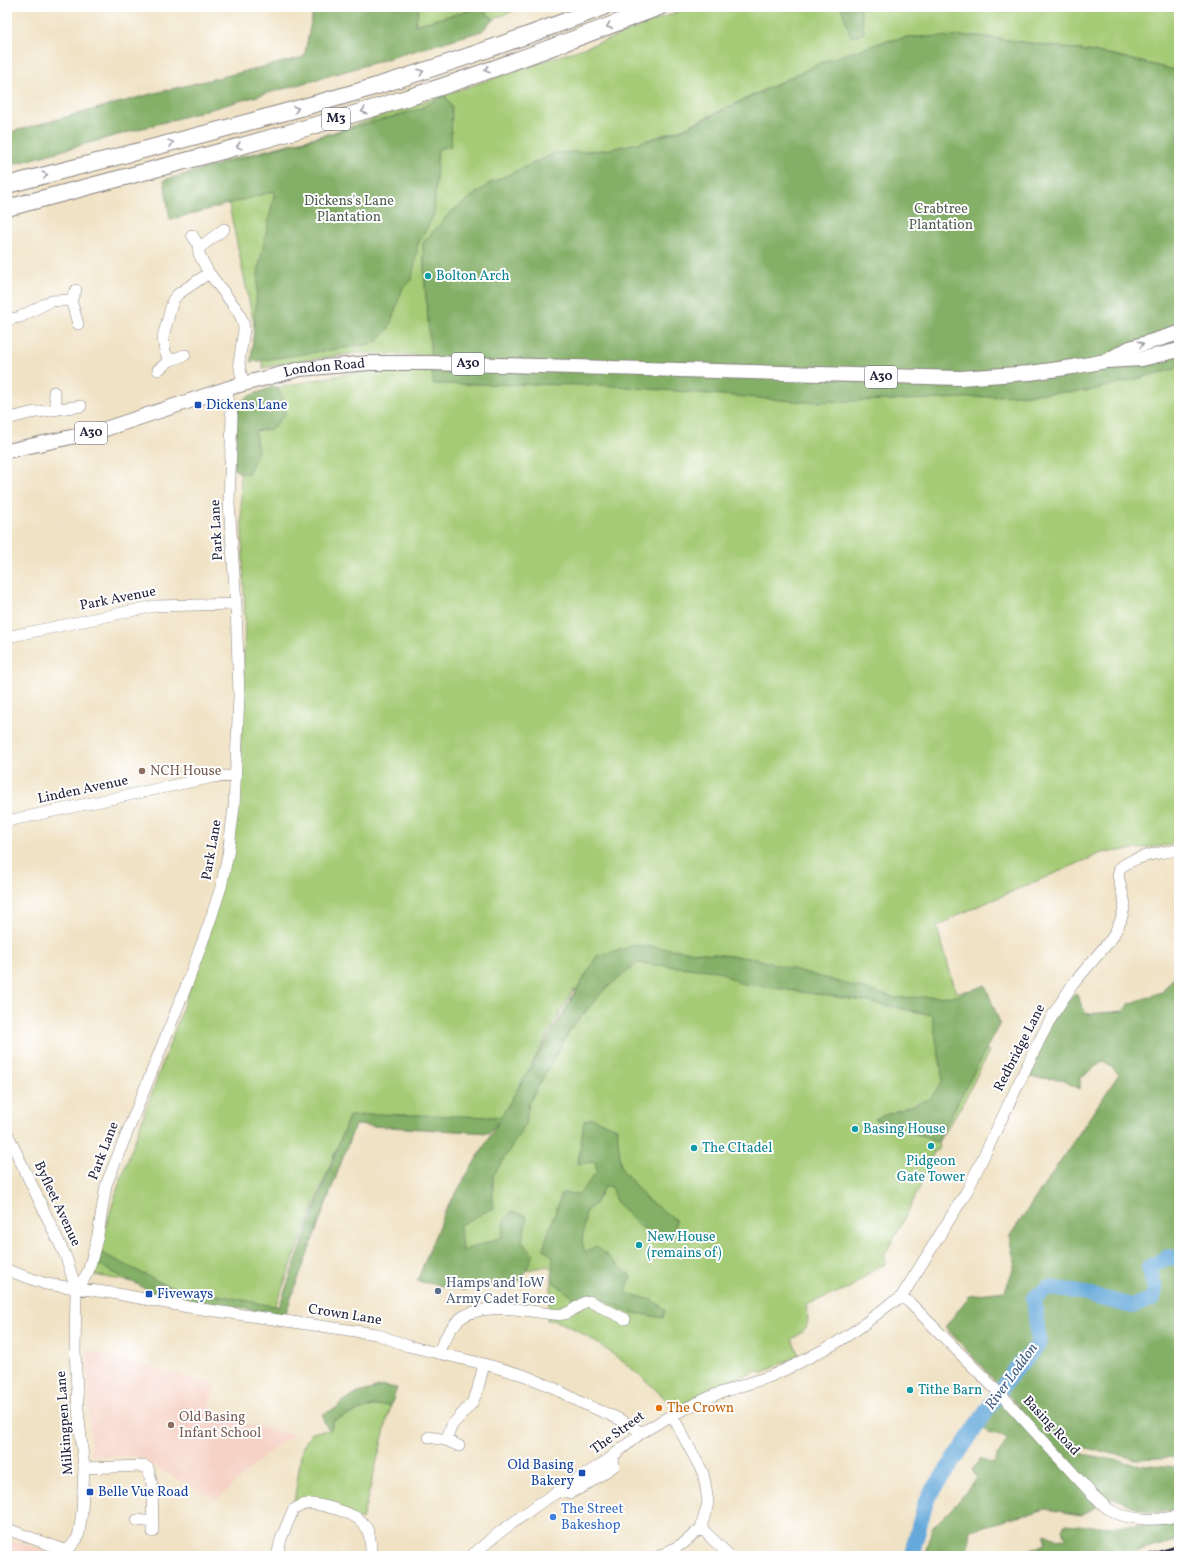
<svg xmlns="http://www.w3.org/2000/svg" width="1186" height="1563" font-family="Vollkorn,serif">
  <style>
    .built { fill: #f6d1c5 }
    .green { fill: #a4cb75; stroke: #637658 }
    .forest { fill: #83af66; stroke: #526850 }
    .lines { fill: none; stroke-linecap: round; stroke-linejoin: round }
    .river { stroke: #65a9da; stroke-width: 16 }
    .minor-casing { stroke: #898280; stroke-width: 12 }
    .major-casing { stroke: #898280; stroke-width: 16 }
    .highway-casing { stroke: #898280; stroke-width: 18 }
    .minor { stroke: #fff; stroke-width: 11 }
    .major { stroke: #fff; stroke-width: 14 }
    .highway { stroke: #fff; stroke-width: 16 }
    .rail { stroke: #22223b; stroke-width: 2.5 }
    .oneway { stroke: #9c9ca7 }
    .culture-dot { fill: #0f9aa8; stroke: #fff; stroke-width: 1.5 }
    .transit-dot { fill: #1a4fb4; stroke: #fff; stroke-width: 1.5 }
    .education-dot { fill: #8d6e63; stroke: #fff; stroke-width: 1.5 }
    .service-dot { fill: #5c6f8a; stroke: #fff; stroke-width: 1.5 }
    .food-dot { fill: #e8710a; stroke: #fff; stroke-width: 1.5 }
    .shop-dot { fill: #3f7fe0; stroke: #fff; stroke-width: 1.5 }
    .labels { text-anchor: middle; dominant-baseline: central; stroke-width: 4; stroke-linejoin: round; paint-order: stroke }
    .shield { fill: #fff; stroke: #646476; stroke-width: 1 }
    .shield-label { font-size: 13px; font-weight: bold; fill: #22223b }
    .park-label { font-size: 14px; fill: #505d4f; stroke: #fff }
    .culture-label { font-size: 14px; fill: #0d838f; stroke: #fff; text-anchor: start }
    .street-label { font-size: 14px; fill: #22223b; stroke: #fff }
    .transit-label { font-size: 14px; fill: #164399; stroke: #fff; text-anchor: start }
    .education-label { font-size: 14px; fill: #785e54; stroke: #fff; text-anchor: start }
    .service-label { font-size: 14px; fill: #4e5e75; stroke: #fff; text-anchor: start }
    .food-label { font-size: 14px; fill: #c56008; stroke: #fff; text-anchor: start }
    .shop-label { font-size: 14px; fill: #366cbe; stroke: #fff; text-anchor: start }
    .water-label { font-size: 15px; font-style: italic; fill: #405f83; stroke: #fff }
  </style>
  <rect width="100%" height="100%" fill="#fff"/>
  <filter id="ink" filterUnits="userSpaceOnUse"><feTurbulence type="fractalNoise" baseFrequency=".025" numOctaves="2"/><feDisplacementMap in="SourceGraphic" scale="8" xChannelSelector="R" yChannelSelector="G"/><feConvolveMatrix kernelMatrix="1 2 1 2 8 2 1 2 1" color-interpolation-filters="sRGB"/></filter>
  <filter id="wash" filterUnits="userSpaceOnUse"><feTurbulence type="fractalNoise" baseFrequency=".012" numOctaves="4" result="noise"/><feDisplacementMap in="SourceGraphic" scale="16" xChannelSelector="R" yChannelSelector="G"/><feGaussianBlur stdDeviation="0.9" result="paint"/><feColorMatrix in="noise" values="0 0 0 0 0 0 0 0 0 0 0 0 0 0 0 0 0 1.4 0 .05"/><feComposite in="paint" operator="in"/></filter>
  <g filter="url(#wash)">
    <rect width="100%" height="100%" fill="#f0e2c4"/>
    <path class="built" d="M 87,1350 L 216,1385 L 210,1400 L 212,1415 L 294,1435 L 275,1447 L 216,1500 L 135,1456 L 91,1456 Z
      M 7,1539 L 52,1553 L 54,1556 L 7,1556 Z"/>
    <path class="green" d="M 419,7 L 523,7 L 494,19 L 479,8 L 415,25 Z
      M 689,7 L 1179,7 L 1179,71 L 1109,54 L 979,36 L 909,37 L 886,41 L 825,61 L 684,128 L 642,142 L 606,150 L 556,153 L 490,183 L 451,212 L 423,243 L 425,285 L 432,356 L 356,353 L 293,362 L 263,368 L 220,162 L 331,133 L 607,40 Z
      M 428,368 L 999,390 L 1179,368 L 1179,844 L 1102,853 L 960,914 L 937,927 L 956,992 L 981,989 L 976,1045 L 989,1051 L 962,1105 L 938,1142 L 939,1146 L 938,1150 L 934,1151 C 921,1189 904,1220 885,1254 L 884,1258 L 886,1259 L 885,1265 L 879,1266 L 851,1287 L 806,1305 C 810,1324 809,1329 792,1339 L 799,1355 L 762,1373 L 760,1370 L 719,1385 L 673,1409 C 660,1387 571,1317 547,1320 L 553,1273 L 549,1266 L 457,1282 L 426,1275 L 576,989 L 573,990 L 500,1121 L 491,1129 L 347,1122 L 275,1307 L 94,1275 L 96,1258 L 118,1187 L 207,940 L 240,764 L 245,622 L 238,406 L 266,390 L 350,373 Z
      M 391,1405 L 362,1520 L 321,1505 L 293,1509 L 302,1448 L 312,1432 L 330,1430 L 334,1420 L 372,1406 Z"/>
    <path class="forest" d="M 314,7 L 419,7 L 415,25 L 479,8 L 494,19 L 482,31 L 315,80 L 7,166 L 7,133 L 151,94 L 304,57 Z
      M 841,7 L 860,7 L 864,33 L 851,37 Z
      M 979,36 L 1109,54 L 1179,71 L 1179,368 L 1088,391 L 945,399 L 805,402 L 602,385 L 433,384 L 425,284 L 423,243 L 451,212 L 490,183 L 556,153 L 606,150 L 642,142 L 684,129 L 825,61 L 886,41 L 909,37 Z
      M 445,95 L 452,108 L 451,146 L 438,149 L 434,215 L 418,244 L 412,279 L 403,287 L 389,328 L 376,343 L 251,362 L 259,266 L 275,191 L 170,220 L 164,180 L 420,109 Z
      M 276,386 L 283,399 L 285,414 L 272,429 L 255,431 L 258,451 L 248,474 L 240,473 L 234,469 L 238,403 L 251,395 Z
      M 636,945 L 757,959 L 896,998 L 957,996 L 985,985 L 1000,1023 L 937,1142 L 874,1119 L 930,1099 L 943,1080 L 932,1015 L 864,1001 L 739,983 L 718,971 L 638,963 L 603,991 L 570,1030 L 529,1103 L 525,1125 L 493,1176 L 493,1208 L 460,1225 L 462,1251 L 502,1237 L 504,1221 L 512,1211 L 527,1217 L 522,1242 L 533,1254 L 522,1280 L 463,1290 L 417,1281 L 444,1213 L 499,1121 L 489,1133 L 355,1125 L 285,1315 L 160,1296 L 99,1265 L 98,1251 L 166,1285 L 279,1307 L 349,1116 L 375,1114 L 501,1117 L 597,956 Z
      M 1179,971 L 1179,1457 L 1136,1459 L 1078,1446 L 1083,1454 L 1135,1464 L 1179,1467 L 1179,1510 L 1152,1513 L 1113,1498 L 1081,1515 L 1046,1509 L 970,1530 L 967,1553 L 981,1556 L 924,1556 L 932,1528 L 957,1503 L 977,1478 L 972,1470 L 980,1459 L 993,1464 L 1008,1438 L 988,1433 L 980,1425 L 998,1398 L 1021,1409 L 945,1327 L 970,1295 L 1005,1291 L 1015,1264 L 1009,1237 L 1119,1074 L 1104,1061 L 1080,1077 L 1080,1089 L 1059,1079 L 1022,1077 L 1054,1013 L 1076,993 L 1086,1014 L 1123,1011 L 1129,1004 L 1162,992 Z
      M 592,1118 L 617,1128 L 621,1168 L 646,1199 L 676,1220 L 674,1237 L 660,1239 L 637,1224 L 616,1201 L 611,1186 L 604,1187 L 595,1204 L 586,1211 L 582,1242 L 585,1253 L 596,1246 L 631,1276 L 626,1293 L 652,1300 L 665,1309 L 663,1318 L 627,1312 L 603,1299 L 579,1302 L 552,1281 L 553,1257 L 543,1248 L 562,1193 L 579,1194 L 597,1172 L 595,1162 L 578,1164 L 584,1121 Z
      M 383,1386 L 397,1388 L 391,1405 L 372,1406 L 334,1420 L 330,1430 L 324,1423 L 323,1414 L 339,1407 L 339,1404 L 358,1393 Z
      M 1179,1516 L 1179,1540 L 1121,1556 L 1014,1556 L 1023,1554 L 1045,1544 L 1045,1534 L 1058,1540 L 1066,1538 L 1063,1529 L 1066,1524 L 1089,1526 L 1144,1525 Z"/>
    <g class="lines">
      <path class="river" d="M 914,1556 L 914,1545 L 926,1501 L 1013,1372 L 1039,1344 L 1034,1298 L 1048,1288 L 1074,1291 L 1132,1306 L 1153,1299 L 1155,1289 L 1149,1267 L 1168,1257 L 1179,1259"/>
    </g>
  </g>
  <g filter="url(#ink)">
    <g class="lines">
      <defs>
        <path id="minor" d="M 192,235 L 198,244 L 199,254 L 202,260 L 209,273 L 238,311 L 243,322 L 244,329 L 239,363 L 243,384
          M 199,248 L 224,229
          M 76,290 L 71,300 L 78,324
          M 7,320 L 20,317 L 51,301 L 71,300
          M 169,361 L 165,351 L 163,337 L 173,300 L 178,294 L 209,273
          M 158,370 L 169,361 L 185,355
          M 54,392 L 57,409
          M 7,419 L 30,413 L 81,406
          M 7,637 L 155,606 L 236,604
          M 7,821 L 213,777 L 236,776
          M 7,1133 L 66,1257 L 76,1289 L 75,1351 L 78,1409 L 84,1468 L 82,1511 L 79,1533 L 77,1539 L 67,1551
          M 7,1270 L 46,1284 L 112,1293 L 188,1307 L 376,1334 L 408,1346 L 484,1364 L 523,1375 L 552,1387 L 582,1403 L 617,1418 L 632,1426 L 641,1433
          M 76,1289 L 80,1285 L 88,1272 L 92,1258 L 98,1235 L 106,1185 L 187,984 L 209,924 L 221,887 L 228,854 L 234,807 L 239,696 L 236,604 L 229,504 L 232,416 L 226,389
          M 900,1299 L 967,1191 L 1039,1041 L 1054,1013 L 1073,984 L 1112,938 L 1121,920 L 1125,904 L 1118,876 L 1120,868 C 1133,856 1162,852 1179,850
          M 900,1299 L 905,1299 L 909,1302 L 1005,1399 L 1093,1495 C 1098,1499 1102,1504 1107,1508 C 1125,1521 1159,1522 1179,1515
          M 438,1353 C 444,1340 452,1323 464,1316 C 482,1306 511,1308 531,1311 C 539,1312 557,1316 564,1314 C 569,1313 580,1305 585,1302 L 589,1301 L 625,1319
          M 429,1437 L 446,1440 L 459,1446
          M 446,1440 L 452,1425 L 472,1403 L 477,1392 L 484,1364
          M 84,1468 L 144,1466 L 148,1468 L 152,1484 L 153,1532
          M 560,1490 L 571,1493 L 586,1485 L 614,1466 L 613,1455
          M 137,1520 L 153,1522
          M 701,1528 L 730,1556
          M 7,1529 L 67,1551
          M 277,1556 L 281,1539 L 293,1510 C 297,1508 302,1504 307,1504 C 320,1503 355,1513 363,1523 C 371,1532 371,1545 371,1556
          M 471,1556 L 496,1535 L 540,1503 L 608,1460 L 641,1433 L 672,1415 L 714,1395 L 771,1376 L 793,1366 L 836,1343 L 859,1328 L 891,1303 L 900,1299
          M 660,1556 L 684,1543 L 701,1528 L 708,1503 L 706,1488 L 703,1473 L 672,1415"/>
        <g id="major">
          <path d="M 1110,359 L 1130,348 L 1179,333"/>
          <path id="s1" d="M 7,451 L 99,431 L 232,387 L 300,369 L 369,363 L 430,363 L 960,378 L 1030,373 L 1073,367 L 1106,361 L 1142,359 L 1179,350"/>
        </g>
        <path id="highway" d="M 7,185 C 127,154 248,124 367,89 C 446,65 525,37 603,7
          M 7,208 C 136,174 266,141 394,102 C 484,74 571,40 659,7"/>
      </defs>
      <use href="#minor" class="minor-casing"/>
      <use href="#major" class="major-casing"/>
      <use href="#highway" class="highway-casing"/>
      <use href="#minor" class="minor"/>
      <use href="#major" class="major"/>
      <use href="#highway" class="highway"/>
      <path class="rail" d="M 1145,1556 L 1179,1546"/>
    </g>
    <defs><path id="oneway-chevron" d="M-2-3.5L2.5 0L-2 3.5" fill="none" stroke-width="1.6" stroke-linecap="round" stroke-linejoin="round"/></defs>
    <g class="oneway">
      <use href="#oneway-chevron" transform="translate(609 26) rotate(159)"/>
      <use href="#oneway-chevron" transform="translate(487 70) rotate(161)"/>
      <use href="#oneway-chevron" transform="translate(421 72) rotate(-18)"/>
      <use href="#oneway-chevron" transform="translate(296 109) rotate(-16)"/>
      <use href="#oneway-chevron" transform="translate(364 111) rotate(164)"/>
      <use href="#oneway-chevron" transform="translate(171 143) rotate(-15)"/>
      <use href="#oneway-chevron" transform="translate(239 146) rotate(165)"/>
      <use href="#oneway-chevron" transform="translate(45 175) rotate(-14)"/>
      <use href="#oneway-chevron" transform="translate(1141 344) rotate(-18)"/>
    </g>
  </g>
  <g class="culture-dot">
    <circle cx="428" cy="276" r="4"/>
    <circle cx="855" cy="1129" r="4"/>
    <circle cx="931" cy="1146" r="4"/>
    <circle cx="694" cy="1148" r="4"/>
    <circle cx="639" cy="1245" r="4"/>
    <circle cx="910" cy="1390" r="4"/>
  </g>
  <g class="transit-dot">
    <rect x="194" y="401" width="8" height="8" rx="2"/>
    <rect x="145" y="1290" width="8" height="8" rx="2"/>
    <rect x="578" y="1469" width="8" height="8" rx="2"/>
    <rect x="86" y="1488" width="8" height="8" rx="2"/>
  </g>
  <g class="education-dot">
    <circle cx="142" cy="771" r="4"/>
    <circle cx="171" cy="1425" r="4"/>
  </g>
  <circle class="service-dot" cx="438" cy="1291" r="4"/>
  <circle class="food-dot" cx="659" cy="1408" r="4"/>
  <circle class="shop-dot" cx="553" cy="1517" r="4"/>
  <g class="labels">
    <g class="shield">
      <rect x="322" y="108" width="28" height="22" rx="3"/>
      <rect x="452" y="353" width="32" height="22" rx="3"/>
      <rect x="865" y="366" width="32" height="22" rx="3"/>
      <rect x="75" y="422" width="32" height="22" rx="3"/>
    </g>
    <g class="shield-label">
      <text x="336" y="119">M3</text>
      <text x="468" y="364">A30</text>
      <text x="881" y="377">A30</text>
      <text x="91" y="433">A30</text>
    </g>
    <g class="park-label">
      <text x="349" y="201">Dickens's Lane<tspan x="349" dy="16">Plantation</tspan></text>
      <text x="941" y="209">Crabtree<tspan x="941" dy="16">Plantation</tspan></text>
    </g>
    <g class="culture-label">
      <text x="436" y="276">Bolton Arch</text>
      <text x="863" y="1129">Basing House</text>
      <text x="702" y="1148">The CItadel</text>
      <text x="931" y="1161" text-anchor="middle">Pidgeon<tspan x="931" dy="16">Gate Tower</tspan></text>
      <text x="647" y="1237">New House<tspan x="647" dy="16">(remains of)</tspan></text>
      <text x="918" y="1390">Tithe Barn</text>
    </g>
    <g class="street-label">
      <text stroke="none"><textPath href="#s1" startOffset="329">London Road</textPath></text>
      <text transform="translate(217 530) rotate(-93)">Park Lane</text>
      <text transform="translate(118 599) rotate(-11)">Park Avenue</text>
      <text transform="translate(83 790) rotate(-12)">Linden Avenue</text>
      <text transform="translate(212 850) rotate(-80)">Park Lane</text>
      <text transform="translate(1020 1048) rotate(-63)">Redbridge Lane</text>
      <text transform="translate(104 1151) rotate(-69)">Park Lane</text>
      <text transform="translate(57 1204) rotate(65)">Byfleet Avenue</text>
      <text transform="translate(345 1315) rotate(9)">Crown Lane</text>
      <text transform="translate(65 1423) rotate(-94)">Milkingpen Lane</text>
      <text transform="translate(1051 1426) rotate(47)">Basing Road</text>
      <text transform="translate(618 1433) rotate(-36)">The Street</text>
    </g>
    <g class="transit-label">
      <text x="206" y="405">Dickens Lane</text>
      <text x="157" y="1294">Fiveways</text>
      <text x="574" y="1465" text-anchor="end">Old Basing<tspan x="574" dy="16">Bakery</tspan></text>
      <text x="98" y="1492">Belle Vue Road</text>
    </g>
    <g class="education-label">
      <text x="150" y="771">NCH House</text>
      <text x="179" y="1417">Old Basing<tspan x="179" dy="16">Infant School</tspan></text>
    </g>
    <g class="service-label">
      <text x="446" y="1283">Hamps and IoW<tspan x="446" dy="16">Army Cadet Force</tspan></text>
    </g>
    <g class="food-label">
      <text x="667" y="1408">The Crown</text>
    </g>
    <g class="shop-label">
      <text x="561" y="1509">The Street<tspan x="561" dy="16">Bakeshop</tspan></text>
    </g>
    <g class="water-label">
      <text transform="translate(1012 1377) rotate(-54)">River Loddon</text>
    </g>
  </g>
  <rect width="1186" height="1563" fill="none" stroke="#fff" stroke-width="24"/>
</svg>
